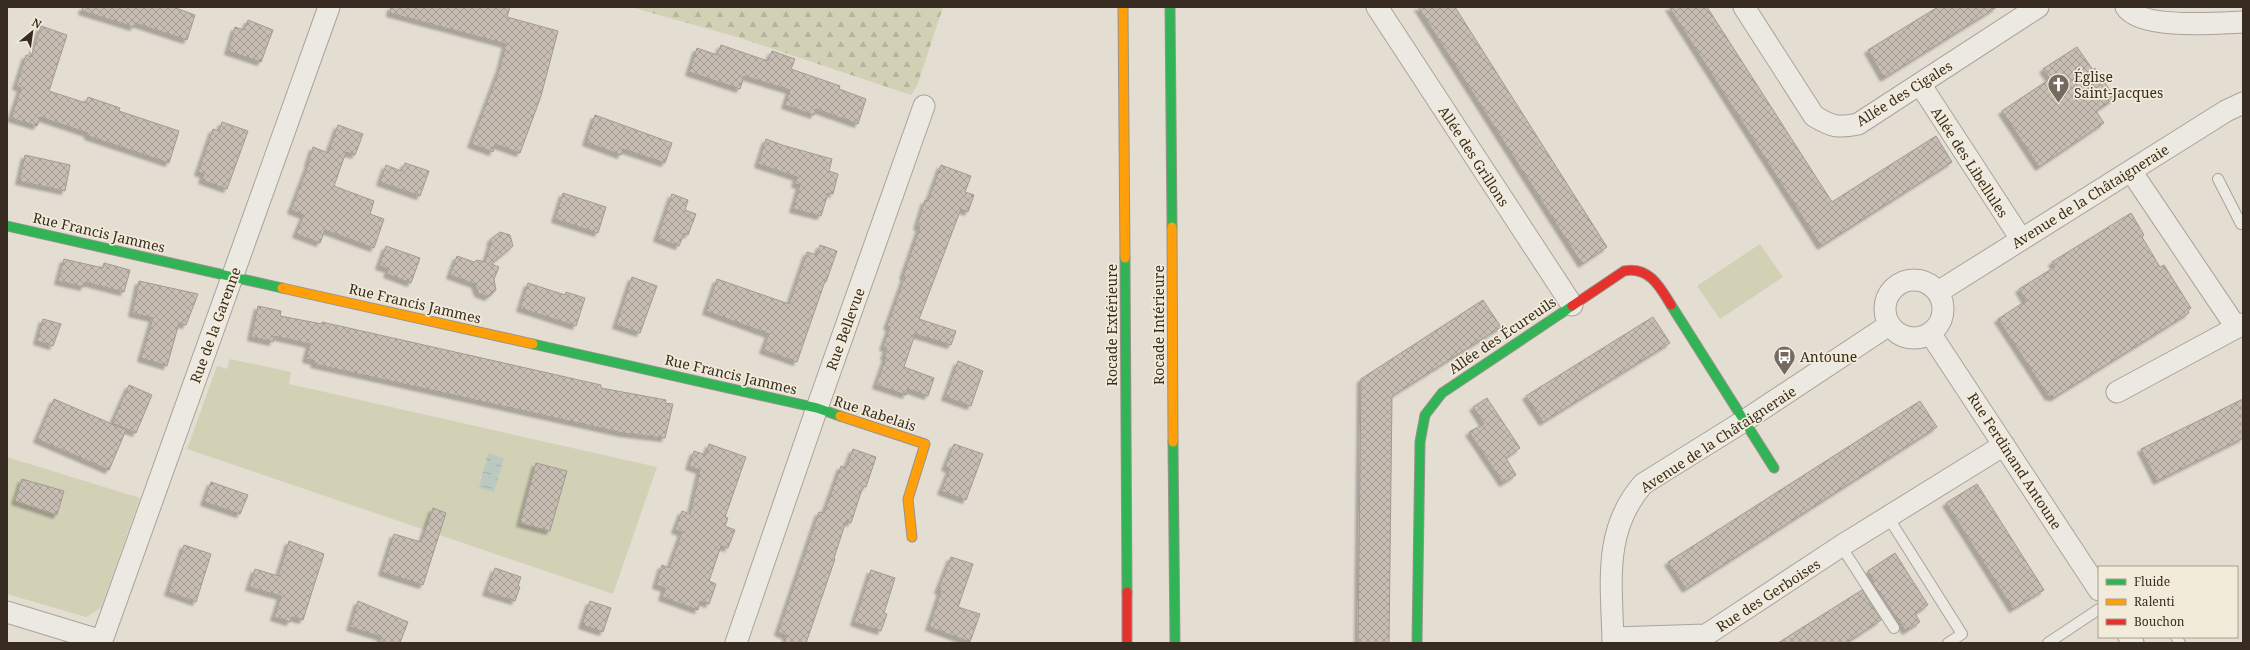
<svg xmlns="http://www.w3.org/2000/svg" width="2250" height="650" font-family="'Noto Serif',serif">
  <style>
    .green { fill: #d2d1b6 }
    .forest { fill: url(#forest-firs) }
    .water { fill: url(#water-ripples) }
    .building { fill: url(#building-cross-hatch); stroke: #a39a91; filter: url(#shadow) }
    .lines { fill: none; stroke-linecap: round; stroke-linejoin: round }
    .lane-casing { stroke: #a9a39a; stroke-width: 12 }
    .street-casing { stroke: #a9a39a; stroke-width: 23 }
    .fast-casing { stroke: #99928a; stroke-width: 11 }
    .slow-casing { stroke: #99928a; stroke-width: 11 }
    .jam-casing { stroke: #99928a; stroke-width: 11 }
    .lane { stroke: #ece9e2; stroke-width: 10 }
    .street { stroke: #ece9e2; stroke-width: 21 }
    .fast { stroke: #30b455; stroke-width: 9 }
    .slow { stroke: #ff9f0a; stroke-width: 9 }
    .jam { stroke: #e5322d; stroke-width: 9 }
    .labels { text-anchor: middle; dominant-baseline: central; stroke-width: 3.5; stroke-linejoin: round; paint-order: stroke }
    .poi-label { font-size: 14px; fill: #382c22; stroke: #f3ebd9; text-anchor: start }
    .street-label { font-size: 14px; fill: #382c22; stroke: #f3ebd9 }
  </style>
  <defs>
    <pattern id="forest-firs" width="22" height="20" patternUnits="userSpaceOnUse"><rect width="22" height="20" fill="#d2d1b6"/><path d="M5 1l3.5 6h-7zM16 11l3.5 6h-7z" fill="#b5b49c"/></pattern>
    <pattern id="water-ripples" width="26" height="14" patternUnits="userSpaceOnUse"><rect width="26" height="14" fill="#bbc9c0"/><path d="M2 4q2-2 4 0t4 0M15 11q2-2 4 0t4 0" fill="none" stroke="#a2ada5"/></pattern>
    <pattern id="building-cross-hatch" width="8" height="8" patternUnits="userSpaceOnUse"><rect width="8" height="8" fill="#c7bdb3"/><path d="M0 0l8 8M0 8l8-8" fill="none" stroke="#a39a91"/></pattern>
    <filter id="shadow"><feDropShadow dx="-3.5" dy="3.5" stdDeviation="1" flood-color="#0004"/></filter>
  </defs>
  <rect width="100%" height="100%" fill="#e3ddd2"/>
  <path class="green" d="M 1760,244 L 1783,277 L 1720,319 L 1697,286 Z
    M 230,359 L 291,372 L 289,384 L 657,467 L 613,594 L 187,449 L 217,366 L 227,369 Z
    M 7,457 L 140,498 L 101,608 L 86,617 L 7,594 Z"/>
  <path class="forest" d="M 631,7 L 943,7 L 917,86 L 911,95 L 737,37 Z"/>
  <path class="water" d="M 488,453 L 504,458 L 494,492 L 479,488 Z"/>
  <path class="building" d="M 83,7 L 173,7 L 195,15 L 187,40 L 135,23 L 134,27 L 82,11 Z
    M 391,7 L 510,7 L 507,17 L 558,31 L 541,96 L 520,153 L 495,144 L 493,152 L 471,144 L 500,68 L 506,44 L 390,13 Z
    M 1418,7 L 1455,7 L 1607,247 L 1582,264 Z
    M 1669,7 L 1707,7 L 1832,202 L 1936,136 L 1952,162 L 1821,246 Z
    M 1938,7 L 1997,7 L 1884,78 L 1868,50 Z
    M 248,20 L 273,30 L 261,62 L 228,51 L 235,27 L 244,30 Z
    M 41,26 L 67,35 L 49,91 L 86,103 L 88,97 L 120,108 L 119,111 L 179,131 L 169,163 L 88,136 L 88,133 L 40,117 L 37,126 L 11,118 L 21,88 L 16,86 L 26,55 L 31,57 Z
    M 721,45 L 768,61 L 772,51 L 795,59 L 791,69 L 840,86 L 839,89 L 866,99 L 858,124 L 816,109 L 814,115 L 785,105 L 790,90 L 744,76 L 740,89 L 689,72 L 697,48 L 717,55 Z
    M 2077,47 L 2093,70 L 2095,68 L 2115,98 L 2096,111 L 2104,123 L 2039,167 L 2002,111 L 2050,79 L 2043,69 Z
    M 595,115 L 672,143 L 665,163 L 623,149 L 621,155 L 586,142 Z
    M 222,122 L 248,131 L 227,189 L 202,180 L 204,174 L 198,172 L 213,129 L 219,131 Z
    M 338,125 L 363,134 L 355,155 L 346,152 L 334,186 L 374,201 L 370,214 L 384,219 L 374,248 L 325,230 L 320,243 L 296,234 L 304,215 L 291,210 L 309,163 L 308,163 L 313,147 L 328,153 Z
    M 766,139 L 782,145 L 832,159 L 829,171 L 838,174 L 833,194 L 828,193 L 821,216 L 793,209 L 800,185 L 795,184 L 797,177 L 758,164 Z
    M 25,155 L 70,165 L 65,191 L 19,181 Z
    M 405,163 L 429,171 L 420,196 L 380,182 L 386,165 L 401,171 Z
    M 941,165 L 971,176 L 965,192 L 974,195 L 968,212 L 961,209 L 919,319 L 956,331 L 951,345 L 915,334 L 904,367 L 934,378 L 928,396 L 908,389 L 906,395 L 876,385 L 886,357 L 884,356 L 887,348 L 883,347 L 890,327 L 887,326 L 905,276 L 903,276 L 920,227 L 917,226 L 925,200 L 928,201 Z
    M 563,193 L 606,207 L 598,233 L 555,219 Z
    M 672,194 L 688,200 L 685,210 L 696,214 L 688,235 L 684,233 L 679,246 L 657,238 Z
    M 2131,213 L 2144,235 L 2142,237 L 2160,267 L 2164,265 L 2191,308 L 2188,311 L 2189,313 L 2053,398 L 2051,396 L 2049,397 L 1998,319 L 2026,301 L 2019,289 L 2055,267 L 2052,262 Z
    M 500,232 L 510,235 L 513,246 L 491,264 L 499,267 L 494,279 L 496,290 L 488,297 L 478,293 L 475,284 L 450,275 L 457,256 L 474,262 L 477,260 L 485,262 L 491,244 L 491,239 Z
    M 820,245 L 837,251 L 826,282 L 825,281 L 797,362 L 763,350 L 769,334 L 706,311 L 717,279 L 789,304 L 807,252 L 817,255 Z
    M 386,246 L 420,258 L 411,283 L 387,274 L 389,269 L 379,266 Z
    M 64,259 L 103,268 L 104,263 L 130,270 L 124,292 L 85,282 L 84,287 L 58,281 Z
    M 632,277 L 657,286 L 640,333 L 616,325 Z
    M 139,281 L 198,294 L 186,325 L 179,323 L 167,366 L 141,358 L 153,318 L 132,313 Z
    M 528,283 L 565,295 L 566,292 L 585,298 L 576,326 L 520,308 Z
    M 1483,300 L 1501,327 L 1392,396 L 1389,643 L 1358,643 L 1361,379 Z
    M 258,306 L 281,311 L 280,316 L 322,324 L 322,322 L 526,368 L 601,385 L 601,388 L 666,400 L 665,403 L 673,404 L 665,438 L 623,433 L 314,364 L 315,361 L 306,359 L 310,344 L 274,336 L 273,342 L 251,337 Z
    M 1653,317 L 1670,343 L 1543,422 L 1526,396 Z
    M 43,319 L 61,324 L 53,346 L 37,341 Z
    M 958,361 L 983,371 L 971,406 L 945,397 Z
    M 129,385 L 152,395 L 136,433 L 112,423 Z
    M 1487,398 L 1520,448 L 1506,458 L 1516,475 L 1503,483 L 1469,432 L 1484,424 L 1473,407 Z
    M 54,399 L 126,430 L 109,470 L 37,439 Z
    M 2243,399 L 2243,438 L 2157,481 L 2141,449 Z
    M 1920,401 L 1937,427 L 1686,589 L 1668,562 Z
    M 709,444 L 746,457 L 725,517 L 728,518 L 725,526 L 735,530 L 728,548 L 721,546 L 709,581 L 716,584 L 709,604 L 700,601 L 698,610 L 662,597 L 665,588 L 656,585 L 662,565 L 669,568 L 682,532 L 675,530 L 682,511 L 690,514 L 700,470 L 689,466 L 694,451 L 706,455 Z
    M 954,444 L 983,454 L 966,500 L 941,491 L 950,469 L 945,467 Z
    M 853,449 L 876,457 L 866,487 L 863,486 L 851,523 L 846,521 L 834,558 L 835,559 L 806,643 L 784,643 L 787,636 L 778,632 L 819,512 L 824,513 L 841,466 L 846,468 Z
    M 536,463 L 567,471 L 550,531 L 520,523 Z
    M 22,479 L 64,491 L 57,515 L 15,501 Z
    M 211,482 L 248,495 L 240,514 L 204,502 Z
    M 1977,484 L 2044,590 L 2013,609 L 1946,503 Z
    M 433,508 L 446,513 L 423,585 L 382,572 L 394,534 L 421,542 Z
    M 289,541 L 324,554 L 303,620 L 292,617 L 290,622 L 274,617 L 281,596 L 249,587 L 255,569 L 278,576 Z
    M 184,545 L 211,554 L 196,602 L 168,592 Z
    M 1895,553 L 1928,605 L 1915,614 L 1920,622 L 1906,631 L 1873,583 L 1874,582 L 1868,571 Z
    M 951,557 L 973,564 L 958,607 L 980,614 L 970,642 L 929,627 L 941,591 L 938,590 Z
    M 495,568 L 521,577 L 518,586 L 520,587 L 515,601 L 486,592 Z
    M 871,570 L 895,578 L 884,613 L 887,614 L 881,631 L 854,622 Z
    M 1862,590 L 1881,620 L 1846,643 L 1778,643 Z
    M 358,601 L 408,622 L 400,643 L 379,643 L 382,637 L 350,627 Z
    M 590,601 L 611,608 L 603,632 L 582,625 Z"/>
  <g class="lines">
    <defs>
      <path id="lane" d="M 2218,179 L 2241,224 L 2243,223
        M 1888,517 L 1962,634 L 1948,643
        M 1841,546 L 1894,628
        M 2176,637 L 2180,643
        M 2048,643 L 2099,609"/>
      <path id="street" d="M 1377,7 L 1572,305
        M 1744,7 L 1814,116 C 1832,127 1838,128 1858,124 L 2038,7
        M 2126,7 C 2141,30 2218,23 2243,22
        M 1920,84 L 2021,239
        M 2131,171 L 2236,327
        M1885 309a29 29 0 1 1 58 0a29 29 0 1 1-58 0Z
        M 1938,292 L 2226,111 L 2243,103
        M 1930,333 L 2099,590
        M 2117,392 L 2243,324
        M 7,612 L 102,641
        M 2129,637 L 2133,643
        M 1613,638 L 1706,635 L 1841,546 L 2004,445
        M 101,643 L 329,7
        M 736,643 L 817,408 L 924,106
        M 1613,643 C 1612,585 1602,531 1643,484 L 1744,421 L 1889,325"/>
      <path id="fast" d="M 1170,7 L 1172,227
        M 7,226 L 282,288
        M 1125,258 L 1127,592
        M 1671,305 L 1774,468
        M 533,344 L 817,408 L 840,416
        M 1173,442 L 1175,643
        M 1417,643 L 1420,442 L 1425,415 L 1442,393 L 1572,306"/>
      <path id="slow" d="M 1123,7 L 1125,258
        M 1172,227 L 1173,442
        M 282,288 L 533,344
        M 840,416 L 925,444 L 908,499 L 912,537"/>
      <path id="jam" d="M 1572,306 L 1624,271 C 1649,266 1660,287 1671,305
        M 1127,592 L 1127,643"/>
    </defs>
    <use href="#lane" class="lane-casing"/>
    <use href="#street" class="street-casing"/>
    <use href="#fast" class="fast-casing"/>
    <use href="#slow" class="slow-casing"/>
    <use href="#jam" class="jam-casing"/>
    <use href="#lane" class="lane"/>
    <use href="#street" class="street"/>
    <use href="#fast" class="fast"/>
    <use href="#slow" class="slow"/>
    <use href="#jam" class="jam"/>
  </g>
  <defs>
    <symbol id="church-pin" viewBox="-11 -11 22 30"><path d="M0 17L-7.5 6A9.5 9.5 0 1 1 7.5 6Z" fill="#746a60" stroke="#f3ebd9"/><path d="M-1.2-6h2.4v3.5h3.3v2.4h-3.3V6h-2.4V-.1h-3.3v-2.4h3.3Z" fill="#fff"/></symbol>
    <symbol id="bus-pin" viewBox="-11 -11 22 30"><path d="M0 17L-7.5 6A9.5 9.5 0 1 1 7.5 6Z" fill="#746a60" stroke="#f3ebd9"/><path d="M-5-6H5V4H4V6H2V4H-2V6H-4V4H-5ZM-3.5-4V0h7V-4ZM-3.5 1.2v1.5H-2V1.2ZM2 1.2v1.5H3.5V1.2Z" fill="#fff"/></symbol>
  </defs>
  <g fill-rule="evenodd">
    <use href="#church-pin" x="2046" y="72" width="25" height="34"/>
    <use href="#bus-pin" x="1772" y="344" width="25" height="34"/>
  </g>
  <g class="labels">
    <g class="poi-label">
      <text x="2074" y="76">Église<tspan x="2074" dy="16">Saint-Jacques</tspan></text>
      <text x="1800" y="356">Antoune</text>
    </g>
    <g class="street-label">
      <text transform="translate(1904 93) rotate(-32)">Allée des Cigales</text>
      <text transform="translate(1474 156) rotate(57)">Allée des Grillons</text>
      <text transform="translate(1970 162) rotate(57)">Allée des Libellules</text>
      <text transform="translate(2090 196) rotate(-32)">Avenue de la Châtaigneraie</text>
      <text transform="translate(99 232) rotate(13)">Rue Francis Jammes</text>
      <text transform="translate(415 303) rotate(13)">Rue Francis Jammes</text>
      <text transform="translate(215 325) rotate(-70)">Rue de la Garenne</text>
      <text transform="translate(1111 325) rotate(-90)">Rocade Extérieure</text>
      <text transform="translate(1158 325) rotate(-90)">Rocade Intérieure</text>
      <text transform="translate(845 329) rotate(-70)">Rue Bellevue</text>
      <text transform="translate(1502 335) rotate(-34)">Allée des Écureuils</text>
      <text transform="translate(731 374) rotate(13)">Rue Francis Jammes</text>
      <text transform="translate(875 413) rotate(18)">Rue Rabelais</text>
      <text transform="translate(1718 439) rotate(-33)">Avenue de la Châtaigneraie</text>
      <text transform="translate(2015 461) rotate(57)">Rue Ferdinand Antoune</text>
      <text transform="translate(1768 595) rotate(-33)">Rue des Gerboises</text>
    </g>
  </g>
  <rect width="2250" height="650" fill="none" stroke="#382c22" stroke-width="16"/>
  <rect x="2098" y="566" width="140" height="72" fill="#f3ebd9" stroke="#a89f90"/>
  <rect x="2106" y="579" width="20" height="6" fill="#30b455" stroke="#a89f90"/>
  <text x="2134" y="586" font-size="12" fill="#382c22">Fluide</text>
  <rect x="2106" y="599" width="20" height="6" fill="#ff9f0a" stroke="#a89f90"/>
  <text x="2134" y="606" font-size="12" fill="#382c22">Ralenti</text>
  <rect x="2106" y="619" width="20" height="6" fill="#e5322d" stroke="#a89f90"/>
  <text x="2134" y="626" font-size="12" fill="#382c22">Bouchon</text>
  <g transform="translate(32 32) rotate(29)" stroke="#f3ebd9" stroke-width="3" paint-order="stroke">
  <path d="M0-3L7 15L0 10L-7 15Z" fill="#382c22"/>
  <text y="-6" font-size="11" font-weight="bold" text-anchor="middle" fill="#382c22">N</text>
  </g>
</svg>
